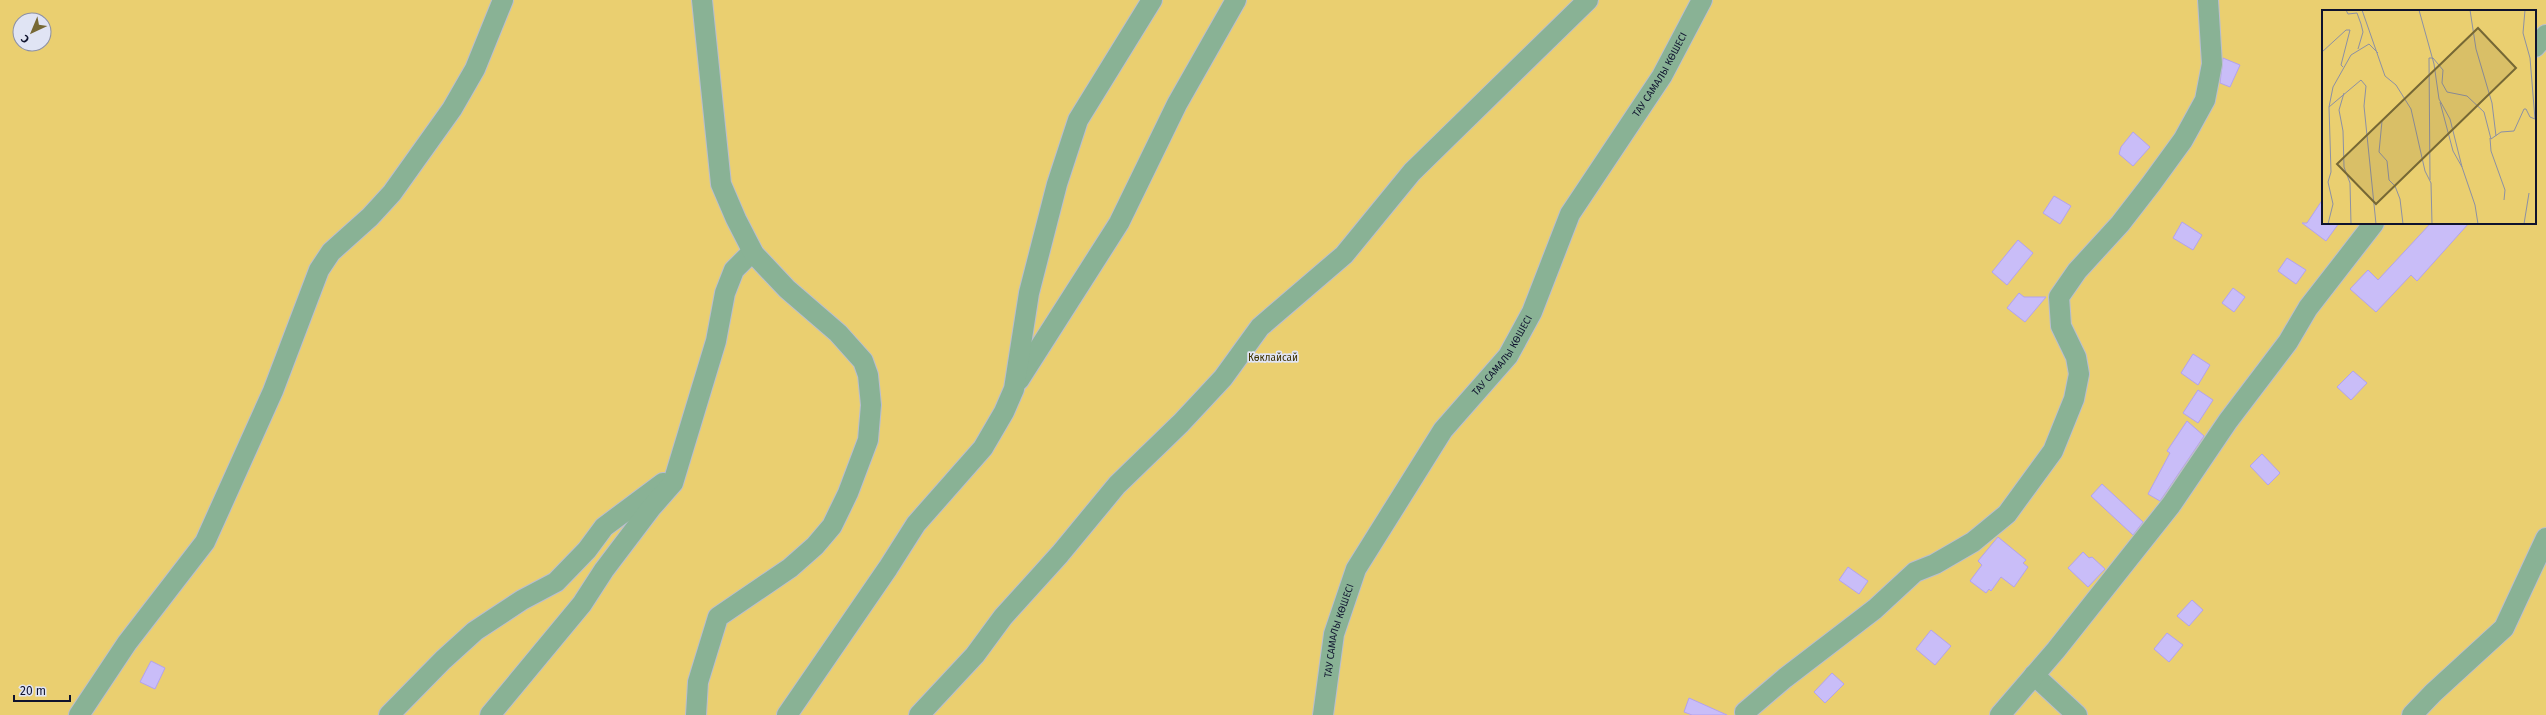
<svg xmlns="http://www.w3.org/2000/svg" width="2546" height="715" font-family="'Fira Sans',sans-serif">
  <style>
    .green { fill: #eacf70; fill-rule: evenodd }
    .building { fill: #c9bdf8; stroke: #b3a2ee }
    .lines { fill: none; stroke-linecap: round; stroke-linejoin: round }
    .minor-casing { stroke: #babed0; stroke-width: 22 }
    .minor { stroke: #89b295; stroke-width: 20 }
    .labels { text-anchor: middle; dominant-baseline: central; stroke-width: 3.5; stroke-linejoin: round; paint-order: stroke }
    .street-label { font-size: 10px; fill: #0f132e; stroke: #e0e4f4 }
    .park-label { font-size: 10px; fill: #3e3200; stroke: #e0e4f4 }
    .inset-road { fill: none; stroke: #8c90a5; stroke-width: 1 }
    .view { fill: #766835; fill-opacity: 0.15; stroke: #766835; stroke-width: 2 }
    .inset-edge { fill: none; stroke: #0f132e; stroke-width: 2 }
  </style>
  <rect width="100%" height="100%" fill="#e0e4f4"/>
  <path class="green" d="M 0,0 L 2546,0 L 2546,715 L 0,715 ZM 2323,11 L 2535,11 L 2535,223 L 2323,223 ZM 20,20 L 44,20 L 44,44 L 20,44 Z"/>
  <path class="building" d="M 2223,58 L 2240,65 L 2230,87 L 2220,83 Z
    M 2133,132 L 2150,147 L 2133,166 L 2119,154 L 2121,147 Z
    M 2054,196 L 2071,206 L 2060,224 L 2043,213 Z
    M 2323,199 L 2323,223 L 2339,223 L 2326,241 L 2302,223 L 2307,223 Z
    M 2182,222 L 2202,235 L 2193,250 L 2173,238 Z
    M 2431,223 L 2469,223 L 2417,281 L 2411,275 L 2376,312 L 2350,289 L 2368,270 L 2378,280 Z
    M 2018,240 L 2033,253 L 2007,285 L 1992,272 Z
    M 2287,258 L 2306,270 L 2296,284 L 2278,271 Z
    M 2233,288 L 2245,297 L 2234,312 L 2222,303 Z
    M 2019,293 L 2024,297 L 2046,297 L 2025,322 L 2007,308 Z
    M 2193,354 L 2210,365 L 2198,385 L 2181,373 Z
    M 2353,371 L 2367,383 L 2351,400 L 2337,387 Z
    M 2198,390 L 2213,400 L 2198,423 L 2183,413 Z
    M 2187,421 L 2204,436 L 2160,501 L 2148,494 L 2170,453 L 2167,451 Z
    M 2262,454 L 2280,473 L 2268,485 L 2250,466 Z
    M 2102,484 L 2143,522 L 2133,535 L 2091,496 Z
    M 1998,537 L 2026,560 L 2023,563 L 2028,567 L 2014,587 L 2001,577 L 1991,591 L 1989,589 L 1986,593 L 1970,581 L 1982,565 L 1978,561 Z
    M 2083,552 L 2089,558 L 2092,557 L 2105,569 L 2088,587 L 2068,568 Z
    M 1848,567 L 1868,581 L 1859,594 L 1839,580 Z
    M 2192,600 L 2203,610 L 2189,626 L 2177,616 Z
    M 1931,630 L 1951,646 L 1935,665 L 1916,649 Z
    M 2167,633 L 2183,645 L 2169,662 L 2154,649 Z
    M 151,661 L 165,668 L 155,689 L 140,682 Z
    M 1832,673 L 1844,684 L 1825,703 L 1814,692 Z
    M 1689,698 L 1727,715 L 1692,715 L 1684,712 Z"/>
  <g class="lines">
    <defs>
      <g id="minor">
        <path d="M 2535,47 L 2546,35"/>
        <path d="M 1019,380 L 1119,223 L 1177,104 L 1236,0"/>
        <path d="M 2034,675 L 2077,715"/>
        <path d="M 1745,712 L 1785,678 L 1875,609 L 1915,572 L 1935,564 L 1973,542 L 2007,514 L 2053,451 L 2074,399 L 2079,374 L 2076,357 L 2061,326 L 2059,297 L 2077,271 L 2120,224 L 2151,184 L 2183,140 L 2205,100 L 2212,64 L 2208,0"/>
        <path d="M 79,715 L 127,643 L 205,542 L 273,391 L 319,270 L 331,252 L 370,217 L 392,193 L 452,109 L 475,69 L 503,0"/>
        <path d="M 389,715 L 443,660 L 475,631 L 522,600 L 556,582 L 587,550 L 604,527 L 663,483"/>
        <path d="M 490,715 L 582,604 L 604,570 L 651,508 L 673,483 L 716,341 L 725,293 L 734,270 L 748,256 L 754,254"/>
        <path d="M 696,715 L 698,682 L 718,617 L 790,568 L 815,546 L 832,526 L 848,493 L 868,440 L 871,405 L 868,375 L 863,361 L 838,333 L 787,289 L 754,254 L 736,219 L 721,184 L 702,0"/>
        <path d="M 787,715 L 888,568 L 916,524 L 983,448 L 1004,412 L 1014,389 L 1029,293 L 1057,184 L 1078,120 L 1152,0"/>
        <path d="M 919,715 L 975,655 L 1003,617 L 1060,554 L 1117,485 L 1181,423 L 1223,378 L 1260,327 L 1344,255 L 1412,172 L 1588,0"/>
        <path id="s1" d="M 1323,715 L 1334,634 L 1356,569 L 1443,430 L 1508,356 L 1532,312 L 1570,214 L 1662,76 L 1702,0"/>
        <path d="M 2000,715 L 2056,650 L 2171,505 L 2228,421 L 2288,342 L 2308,308 L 2374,223"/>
        <path d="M 2412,715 L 2433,693 L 2504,628 L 2546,538"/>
      </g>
    </defs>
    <use href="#minor" class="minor-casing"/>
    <use href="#minor" class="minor"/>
  </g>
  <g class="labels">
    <g class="street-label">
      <text stroke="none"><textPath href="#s1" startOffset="734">ТАУ САМАЛЫ КӨШЕСІ</textPath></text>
      <text stroke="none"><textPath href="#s1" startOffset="410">ТАУ САМАЛЫ КӨШЕСІ</textPath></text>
      <text stroke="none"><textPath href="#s1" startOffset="86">ТАУ САМАЛЫ КӨШЕСІ</textPath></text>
    </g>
    <g class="park-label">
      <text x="1273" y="358">Көклайсай</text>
    </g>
  </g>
  <g transform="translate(2322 10)">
    <rect width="214" height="214" fill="#e0e4f4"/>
    <path d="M 0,0 L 214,0 L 214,214 L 0,214 Z" fill="#eacf70"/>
    <path class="inset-road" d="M 24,0 L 26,4 L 35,3 L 39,14 L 41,22 L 36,39M 40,0 L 63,66 L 74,75 L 89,99 L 103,161 L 109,173 L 110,214M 97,0 L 112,54 L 117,89 L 128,109 L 140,157M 148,0 L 154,39 L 170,93 L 174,126M 0,42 L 24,20 L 28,20 L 19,55 L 21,57M 22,83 L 17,100 L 21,121 L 22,157 L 28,173 L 29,214M 118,92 L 131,141 L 140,157 L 153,195 L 156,214M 7,97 L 11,77 L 29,45 L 47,34 L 56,43M 60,111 L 57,142 L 65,151 L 67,170 L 73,176 L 78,189 L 81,214M 168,128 L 169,141 L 183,180 L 182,190M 108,170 L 107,48 L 111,48 L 121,60 L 120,73 L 125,82 L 145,86 L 162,102 L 169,129 L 179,122 L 192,121 L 202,99 L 204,99 L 208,107 L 213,109 L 208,48 L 201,23 L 203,0M 6,214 L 11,194 L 6,172 L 9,162 L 7,97 L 39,70 L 44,76 L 42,96 L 54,214M 202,214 L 207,183"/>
    <path class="view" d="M 156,18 L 194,58 L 54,194 L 15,154 Z"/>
    <rect width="214" height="214" class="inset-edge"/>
  </g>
  <g transform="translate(32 32) rotate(224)"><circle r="19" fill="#e0e4f4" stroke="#8c90a5"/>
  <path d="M0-3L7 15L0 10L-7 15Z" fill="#766835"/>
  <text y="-6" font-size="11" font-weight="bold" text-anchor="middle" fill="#0f132e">С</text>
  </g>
  <path d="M14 695v6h56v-6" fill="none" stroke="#0f132e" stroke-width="2"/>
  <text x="20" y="695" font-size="12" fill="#0f132e" stroke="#e0e4f4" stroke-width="3" paint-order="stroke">20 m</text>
</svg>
